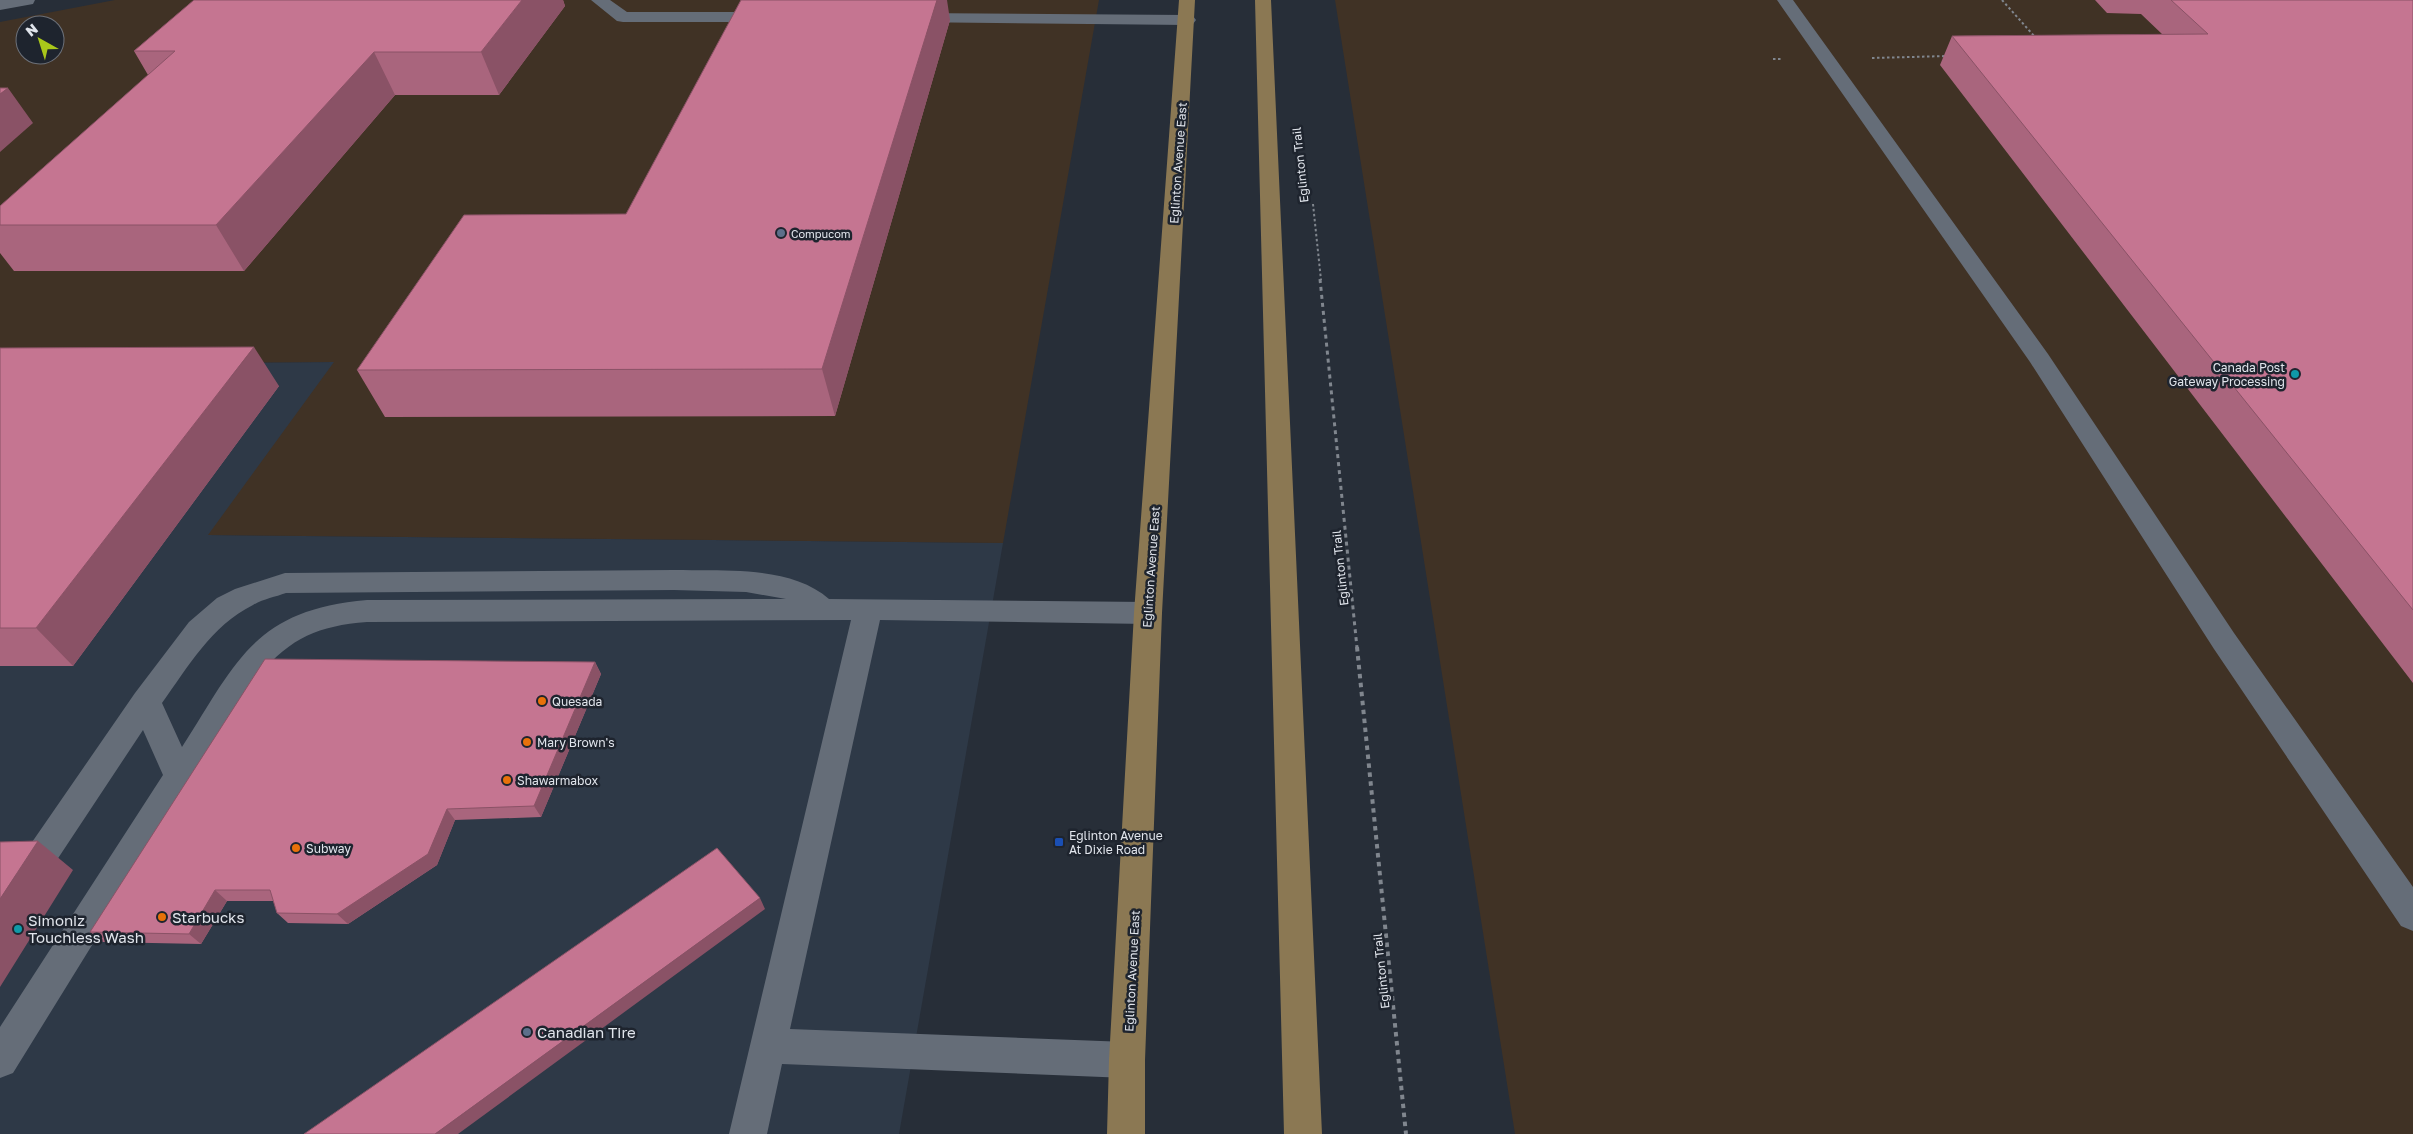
<svg xmlns="http://www.w3.org/2000/svg" width="2413" height="1134" font-family="'Golos Text',sans-serif">
  <style>
    .built { fill: #2e3947 }
    .industrial { fill: #403225; fill-rule: evenodd }
    .lines { fill: none; stroke-linecap: round; stroke-linejoin: round }
    .path-far2 { stroke: #80868e; stroke-width: 2; stroke-dasharray: 2.5 2.5; stroke-linecap: butt }
    .path-far1 { stroke: #80868e; stroke-width: 3; stroke-dasharray: 4 4; stroke-linecap: butt }
    .path { stroke: #80868e; stroke-width: 4; stroke-dasharray: 4.5 4.5; stroke-linecap: butt }
    .service { fill: #656d78; fill-rule: evenodd }
    .minor { fill: #656d78; fill-rule: evenodd }
    .primary { fill: #8b7853; fill-rule: evenodd }
    .wall { fill: #a9657d }
    .shaded-wall { fill: #8a5266 }
    .building { fill: #c57591; stroke: #8a5266 }
    .service-dot { fill: #5c6f8a; stroke: #1e242e; stroke-width: 2 }
    .culture-dot { fill: #0f9aa8; stroke: #1e242e; stroke-width: 2 }
    .food-dot { fill: #e8710a; stroke: #1e242e; stroke-width: 2 }
    .transit-dot { fill: #1a4fb4; stroke: #1e242e; stroke-width: 2 }
    .labels { text-anchor: middle; dominant-baseline: central; stroke-width: 5; stroke-linejoin: round; paint-order: stroke }
    .far-poi-label { font-size: 11px; fill: #e1e5ec; stroke: #1e242e; text-anchor: start }
    .street-label { font-size: 12px; fill: #e1e5ec; stroke: #1e242e }
    .poi-label { font-size: 12px; fill: #e1e5ec; stroke: #1e242e; text-anchor: start }
    .near-poi-label { font-size: 15px; fill: #e1e5ec; stroke: #1e242e; text-anchor: start }
  </style>
  <rect width="100%" height="100%" fill="#272e38"/>
  <path class="built" d="M 335,362 L 209,535 L 1003,543 L 899,1134 L 0,1134 L 0,364 Z"/>
  <path class="industrial" d="M 115,0 L 1099,0 L 1003,543 L 208,535 L 334,362 L 0,364 L 0,22 ZM 25,25 L 55,25 L 55,55 L 25,55 Z
    M 1335,0 L 2413,0 L 2413,1134 L 1515,1134 Z"/>
  <g class="lines">
    <path class="path-far2" d="M 2002,0 L 2035,37
      M 1872,58 L 1948,56
      M 1773,59 L 1783,59
      M 1313,204 L 1321,280"/>
    <path class="path-far1" d="M 1320,279 L 1357,648"/>
    <path class="path" d="M 1357,647 L 1406,1134"/>
    <path class="service" d="M 591,0 L 610,0 L 627,12 L 769,12 L 775,13 L 777,17 L 775,21 L 769,22 L 623,22 L 617,21 Z
      M 1777,0 L 1793,0 L 2048,354 L 2234,633 L 2413,887 L 2413,931 L 2401,926 L 2214,649 L 2030,362 Z
      M 912,13 L 1187,15 L 1193,16 L 1196,20 L 1193,24 L 1187,25 L 906,22 L 903,18 L 906,14 Z
      M 674,570 C 722,571 791,565 829,599 L 1148,602 L 1158,605 L 1162,613 L 1158,621 L 1148,624 L 880,620 L 790,1029 L 1127,1042 L 1140,1047 L 1145,1060 L 1140,1073 L 1127,1078 L 782,1064 L 767,1134 L 729,1134 L 851,620 L 367,622 C 318,626 292,637 259,675 L 13,1073 L 0,1078 L 0,1027 L 163,775 L 143,730 L 43,881 L 31,886 L 19,881 L 14,871 L 19,861 L 135,693 L 189,622 L 217,598 L 235,589 L 285,573 ZM 674,590 L 746,592 L 786,599 L 367,600 C 254,610 237,661 182,747 L 162,703 C 188,667 211,626 253,605 C 263,599 275,597 286,593 Z"/>
    <path class="minor" d="M 0,0 L 35,0 L 33,4 L 0,10 Z"/>
    <path class="primary" d="M 1179,0 L 1195,0 L 1162,613 L 1145,1060 L 1145,1134 L 1107,1134 L 1109,1060 L 1134,613 Z
      M 1255,0 L 1271,0 L 1322,1134 L 1284,1134 Z"/>
  </g>
  <path class="wall" d="M 194,0 L 563,0 L 565,6 L 499,95 L 395,95 L 244,271 L 14,271 L 0,253 L 0,206 L 148,75 L 134,51 Z
    M 2095,0 L 2413,0 L 2413,683 L 1940,65 L 1952,36 L 2162,34 L 2141,14 L 2107,13 Z
    M 950,20 L 835,416 L 385,417 L 357,370 L 626,214 Z
    M 0,348 L 279,386 L 73,666 L 0,666 Z
    M 595,662 L 601,674 L 541,817 L 455,820 L 437,865 L 348,924 L 288,923 L 277,913 L 274,901 L 227,901 L 201,944 L 103,942 L 90,932 Z"/>
  <path class="shaded-wall" d="M 522,0 L 563,0 L 565,6 L 499,95 L 481,52 Z
    M 937,0 L 947,0 L 950,20 L 835,416 L 822,369 Z
    M 374,52 L 395,95 L 244,271 L 216,225 Z
    M 8,88 L 33,123 L 0,152 L 0,94 Z
    M 254,347 L 279,386 L 73,666 L 36,628 Z
    M 595,662 L 601,674 L 541,817 L 534,806 Z
    M 447,809 L 455,820 L 437,865 L 348,924 L 337,914 Z
    M 38,841 L 73,870 L 0,987 L 0,899 Z
    M 215,890 L 227,901 L 201,944 L 189,934 Z
    M 760,898 L 765,909 L 458,1134 L 435,1134 Z"/>
  <path class="building" d="M 194,0 L 522,0 L 481,52 L 374,52 L 216,225 L 0,225 L 0,206 L 175,51 L 134,51 Z
    M 741,0 L 937,0 L 822,369 L 357,370 L 464,215 L 626,214 Z
    M 2171,0 L 2413,0 L 2413,610 L 1952,36 L 2208,34 Z
    M 0,88 L 8,88 L 0,94 Z
    M 254,347 L 36,628 L 0,628 L 0,348 Z
    M 265,659 L 595,662 L 534,806 L 447,809 L 428,854 L 337,914 L 277,913 L 270,890 L 215,890 L 189,934 L 90,932 Z
    M 38,841 L 0,899 L 0,842 Z
    M 717,848 L 760,898 L 435,1134 L 304,1134 Z"/>
  <g class="service-dot">
    <circle cx="781" cy="233" r="5"/>
    <circle cx="527" cy="1032" r="5"/>
  </g>
  <g class="culture-dot">
    <circle cx="2295" cy="374" r="5"/>
    <circle cx="18" cy="929" r="5"/>
  </g>
  <g class="food-dot">
    <circle cx="542" cy="701" r="5"/>
    <circle cx="527" cy="742" r="5"/>
    <circle cx="507" cy="780" r="5"/>
    <circle cx="296" cy="848" r="5"/>
    <circle cx="162" cy="917" r="5"/>
  </g>
  <rect class="transit-dot" x="1054" y="837" width="10" height="10" rx="2.5"/>
  <g class="labels">
    <g class="far-poi-label">
      <text x="791" y="233">Compucom</text>
    </g>
    <g class="street-label">
      <text transform="translate(1178 163) rotate(-86)">Eglinton Avenue East</text>
      <text transform="translate(1300 165) rotate(-96)">Eglinton Trail</text>
      <text transform="translate(1151 567) rotate(-86)">Eglinton Avenue East</text>
      <text transform="translate(1340 568) rotate(-96)">Eglinton Trail</text>
      <text transform="translate(1132 971) rotate(-87)">Eglinton Avenue East</text>
      <text transform="translate(1381 971) rotate(-96)">Eglinton Trail</text>
    </g>
    <g class="poi-label">
      <text x="2285" y="367" text-anchor="end">Canada Post<tspan x="2285" dy="14">Gateway Processing</tspan></text>
      <text x="552" y="701">Quesada</text>
      <text x="537" y="742">Mary Brown's</text>
      <text x="517" y="780">Shawarmabox</text>
      <text x="1069" y="835">Eglinton Avenue<tspan x="1069" dy="14">At Dixie Road</tspan></text>
      <text x="306" y="848">Subway</text>
    </g>
    <g class="near-poi-label">
      <text x="172" y="917">Starbucks</text>
      <text x="28" y="920">Simoniz<tspan x="28" dy="17">Touchless Wash</tspan></text>
      <text x="537" y="1032">Canadian Tire</text>
    </g>
  </g>
  <g transform="translate(40 40) rotate(321)"><circle r="24" fill="#1e242e" stroke="#6c717a"/>
  <path d="M0-4L9 19L0 12L-9 19Z" fill="#a9c71a"/>
  <text y="-8" font-size="14" font-weight="bold" text-anchor="middle" fill="#e1e5ec">N</text>
  </g>
</svg>
